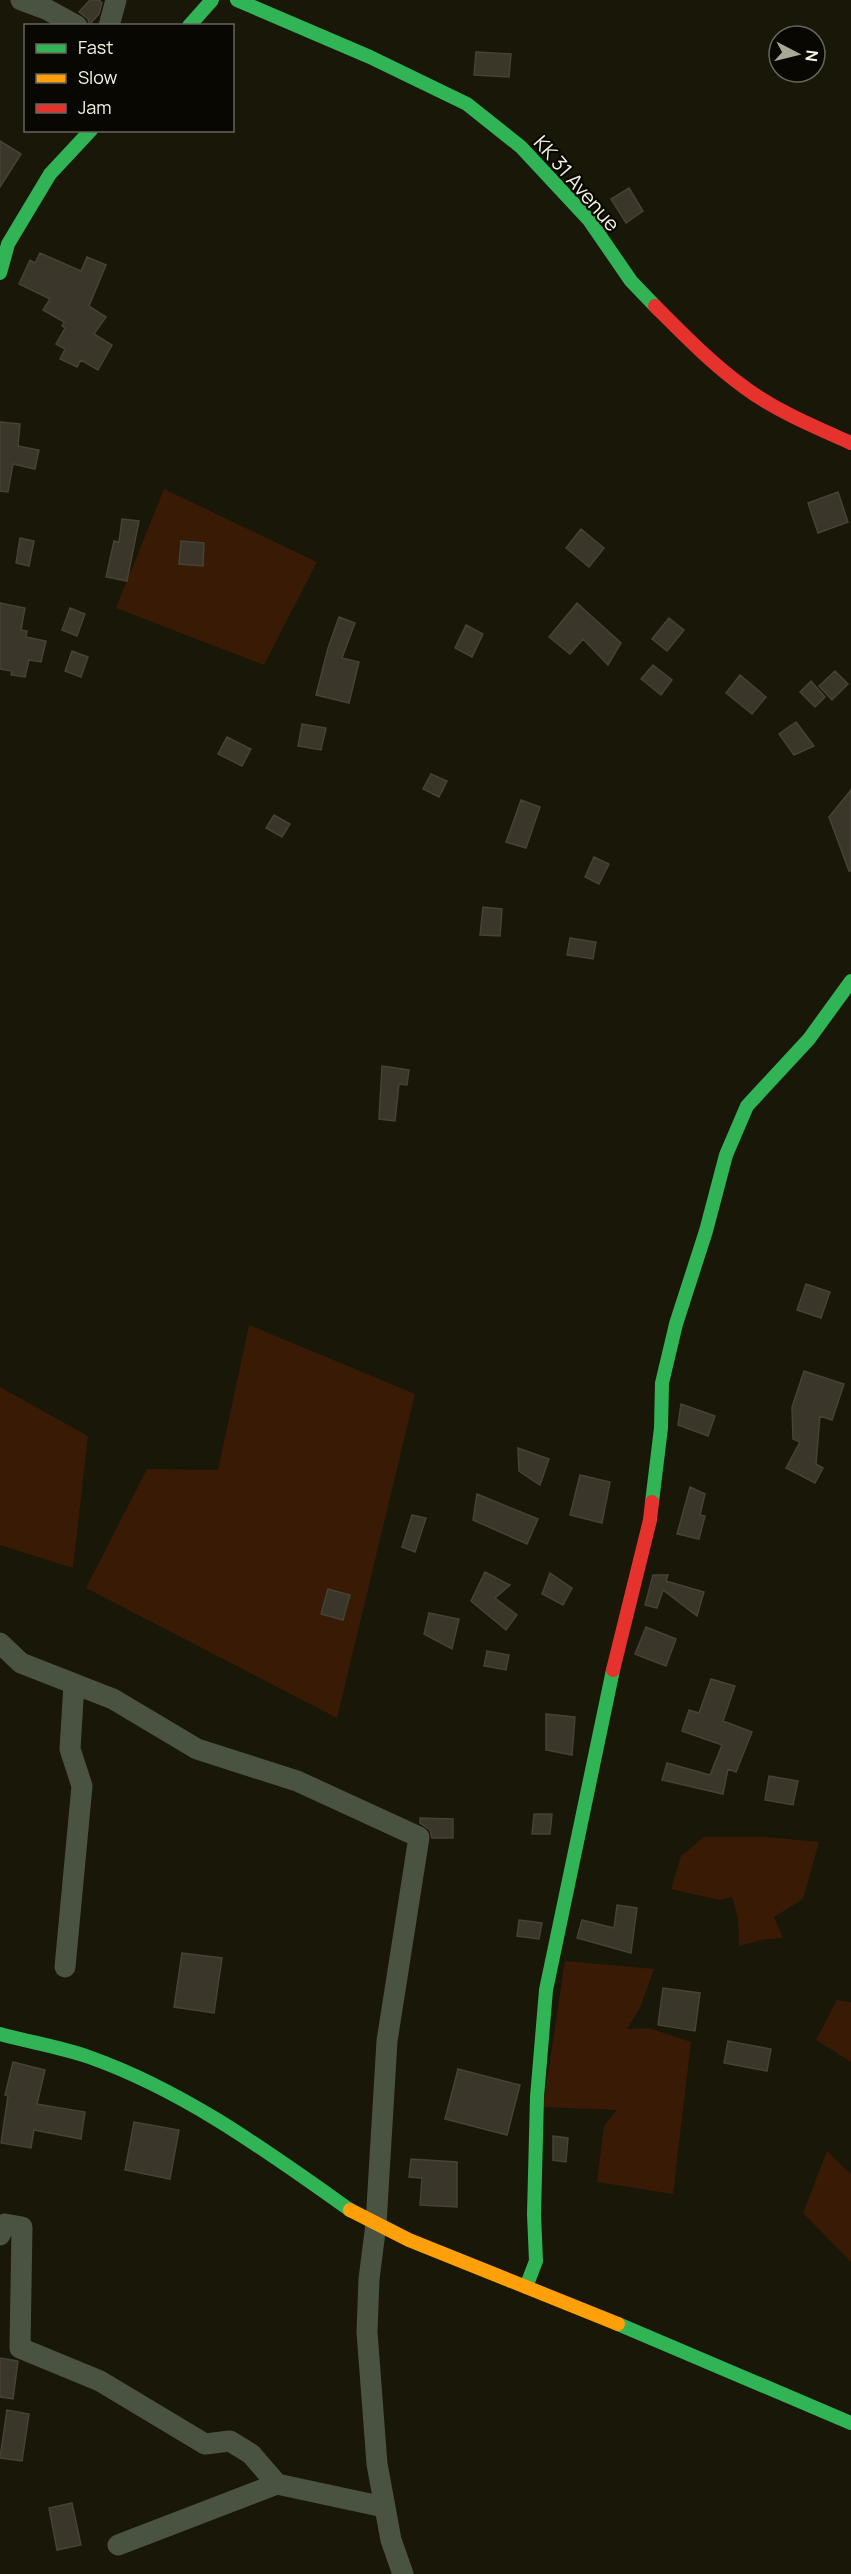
<svg xmlns="http://www.w3.org/2000/svg" width="851" height="2574" font-family="Manrope,sans-serif">
  <style>
    .green { fill: #391a05 }
    .building { fill: #3a362a; stroke: #464235; stroke-width: 1.5 }
    .lines { fill: none; stroke-linecap: round; stroke-linejoin: round }
    .street { stroke: #4a5241; stroke-width: 21 }
    .fast { stroke: #30b455; stroke-width: 14 }
    .slow { stroke: #ff9f0a; stroke-width: 14 }
    .jam { stroke: #e5322d; stroke-width: 14 }
    .labels { text-anchor: middle; dominant-baseline: central; stroke-width: 4.5; stroke-linejoin: round; paint-order: stroke }
    .street-label { font-size: 20px; fill: #f6f5e3; stroke: #080701 }
  </style>
  <rect width="100%" height="100%" fill="#191708"/>
  <path class="green" d="M 164,489 L 317,562 L 264,665 L 116,608 Z
    M 249,1325 L 415,1394 L 337,1718 L 86,1588 L 147,1469 L 218,1470 Z
    M 0,1387 L 88,1436 L 73,1568 L 0,1545 Z
    M 704,1837 L 767,1837 L 819,1842 L 803,1899 L 774,1917 L 783,1938 L 766,1939 L 739,1946 L 738,1919 L 732,1897 L 719,1900 L 671,1889 L 681,1856 Z
    M 565,1961 L 654,1969 L 640,2008 L 627,2029 L 649,2028 L 691,2042 L 673,2194 L 597,2182 L 604,2126 L 617,2110 L 543,2107 Z
    M 837,2000 L 851,2002 L 851,2062 L 816,2040 Z
    M 827,2151 L 851,2174 L 851,2262 L 803,2213 Z"/>
  <path class="building" d="M 90,0 L 99,0 L 102,3 L 99,14 L 89,25 L 88,19 L 79,12 Z
    M 476,52 L 511,54 L 509,77 L 474,75 Z
    M 0,141 L 21,154 L 0,187 Z
    M 629,188 L 643,211 L 626,223 L 611,199 Z
    M 40,253 L 81,271 L 87,257 L 106,265 L 89,306 L 106,317 L 94,334 L 112,345 L 98,370 L 81,360 L 77,367 L 60,359 L 65,349 L 56,344 L 65,328 L 62,326 L 64,322 L 43,310 L 50,299 L 19,284 L 30,260 L 35,263 Z
    M 0,422 L 20,424 L 18,446 L 39,450 L 35,469 L 13,464 L 8,492 L 0,491 Z
    M 838,492 L 848,522 L 818,533 L 808,503 Z
    M 122,519 L 139,521 L 127,581 L 106,577 L 114,541 L 119,542 Z
    M 581,529 L 604,548 L 589,567 L 566,548 Z
    M 20,538 L 34,541 L 29,566 L 16,563 Z
    M 181,541 L 204,543 L 203,566 L 179,564 Z
    M 0,603 L 25,608 L 21,630 L 27,631 L 26,637 L 46,641 L 41,662 L 29,660 L 25,677 L 11,675 L 12,671 L 0,669 Z
    M 577,603 L 621,643 L 608,665 L 583,639 L 570,654 L 549,637 Z
    M 70,608 L 85,614 L 77,636 L 62,630 Z
    M 339,617 L 355,623 L 342,658 L 359,662 L 349,703 L 316,695 L 328,648 Z
    M 669,618 L 684,630 L 667,651 L 652,639 Z
    M 466,625 L 483,634 L 472,657 L 455,648 Z
    M 72,651 L 88,657 L 81,677 L 65,671 Z
    M 653,665 L 672,680 L 661,695 L 641,679 Z
    M 835,671 L 848,684 L 832,700 L 819,686 Z
    M 740,675 L 766,697 L 752,714 L 726,693 Z
    M 811,681 L 825,697 L 815,707 L 800,692 Z
    M 796,722 L 814,746 L 794,755 L 779,734 Z
    M 302,724 L 326,728 L 321,750 L 298,746 Z
    M 227,737 L 251,749 L 242,766 L 218,754 Z
    M 431,774 L 447,781 L 439,797 L 423,789 Z
    M 851,790 L 851,871 L 849,871 L 829,817 Z
    M 521,800 L 540,807 L 526,848 L 506,842 Z
    M 274,815 L 290,824 L 282,837 L 266,828 Z
    M 594,857 L 609,864 L 599,884 L 585,877 Z
    M 483,907 L 502,909 L 500,936 L 480,935 Z
    M 570,938 L 596,942 L 593,959 L 567,955 Z
    M 382,1066 L 409,1070 L 407,1085 L 399,1084 L 395,1121 L 379,1119 Z
    M 806,1284 L 830,1292 L 821,1318 L 797,1310 Z
    M 804,1371 L 844,1384 L 832,1420 L 820,1416 L 816,1464 L 823,1468 L 815,1483 L 786,1468 L 800,1442 L 793,1439 L 792,1407 Z
    M 681,1404 L 715,1416 L 708,1436 L 678,1425 Z
    M 518,1448 L 549,1459 L 540,1485 L 519,1471 Z
    M 580,1475 L 610,1482 L 602,1523 L 570,1515 Z
    M 690,1487 L 705,1494 L 700,1515 L 705,1516 L 699,1539 L 677,1534 Z
    M 477,1494 L 538,1519 L 527,1544 L 473,1520 Z
    M 412,1515 L 426,1518 L 415,1552 L 402,1547 Z
    M 485,1572 L 510,1585 L 495,1598 L 517,1615 L 506,1630 L 471,1601 Z
    M 550,1573 L 572,1588 L 563,1605 L 542,1594 Z
    M 653,1575 L 668,1575 L 666,1581 L 704,1592 L 697,1616 L 663,1590 L 657,1608 L 645,1605 Z
    M 328,1589 L 350,1595 L 343,1620 L 321,1614 Z
    M 429,1613 L 459,1619 L 452,1649 L 424,1634 Z
    M 646,1627 L 676,1639 L 666,1666 L 635,1654 Z
    M 487,1651 L 509,1655 L 506,1670 L 484,1666 Z
    M 711,1679 L 735,1686 L 723,1721 L 752,1732 L 736,1772 L 728,1769 L 723,1794 L 662,1780 L 667,1763 L 710,1775 L 722,1745 L 682,1731 L 689,1710 L 699,1713 Z
    M 546,1714 L 575,1717 L 572,1755 L 546,1750 Z
    M 769,1776 L 798,1781 L 793,1805 L 765,1800 Z
    M 534,1814 L 552,1814 L 550,1834 L 532,1834 Z
    M 420,1818 L 453,1819 L 453,1838 L 432,1838 L 430,1830 L 420,1823 Z
    M 617,1905 L 637,1908 L 631,1953 L 577,1938 L 582,1920 L 614,1928 Z
    M 519,1920 L 542,1923 L 539,1939 L 517,1936 Z
    M 182,1953 L 222,1958 L 214,2013 L 174,2007 Z
    M 663,1988 L 700,1993 L 695,2031 L 658,2025 Z
    M 728,2041 L 771,2049 L 767,2071 L 724,2063 Z
    M 13,2062 L 45,2070 L 37,2104 L 85,2112 L 81,2139 L 34,2130 L 31,2148 L 1,2143 L 8,2096 L 5,2095 Z
    M 458,2069 L 520,2085 L 507,2135 L 445,2119 Z
    M 134,2122 L 179,2130 L 170,2179 L 125,2170 Z
    M 553,2136 L 568,2138 L 566,2162 L 553,2160 Z
    M 411,2159 L 457,2162 L 457,2207 L 420,2205 L 422,2178 L 409,2177 Z
    M 0,2358 L 18,2361 L 13,2399 L 0,2397 Z
    M 7,2410 L 29,2414 L 22,2461 L 0,2458 Z
    M 72,2503 L 81,2545 L 57,2550 L 49,2508 Z"/>
  <g class="lines">
    <path class="street" d="M 21,0 L 48,10 L 77,26
      M 109,26 L 116,0
      M 0,1643 L 21,1663 L 113,1699 L 197,1749 L 297,1781 L 419,1837 L 387,2041 L 376,2224 L 369,2279 L 367,2332 L 377,2464 L 391,2540 L 403,2574
      M 65,1967 L 82,1786 L 70,1749 L 74,1684
      M 0,2235 L 5,2224 L 22,2227 L 20,2348 L 100,2381 L 205,2444 L 230,2441 L 251,2454 L 277,2484
      M 118,2545 L 277,2484 L 384,2507"/>
    <path class="fast" d="M 237,0 L 370,57 L 467,104 L 521,147 L 589,220 L 631,281 L 655,306
      M 189,26 L 212,0
      M 0,273 L 8,244 L 50,174 L 91,130
      M 652,1502 L 661,1428 L 662,1383 L 676,1324 L 706,1231 L 726,1155 L 747,1106 L 809,1039 L 851,981
      M 0,2034 C 29,2042 60,2047 89,2057 C 185,2091 268,2152 350,2210
      M 526,2287 L 536,2261 L 534,2214 L 537,2097 L 546,1990 L 613,1670
      M 618,2324 L 851,2423"/>
    <path class="slow" d="M 350,2210 L 409,2240 L 618,2324"/>
    <path class="jam" d="M 655,306 C 683,334 712,364 744,387 C 776,411 815,427 851,443
      M 613,1670 L 650,1520 L 652,1502"/>
  </g>
  <g class="labels">
    <g class="street-label">
      <text transform="translate(577 183) rotate(49)">KK 31 Avenue</text>
    </g>
  </g>
  <rect x="24" y="24" width="210" height="108" fill="#080701" stroke="#67665b" stroke-width="1.5"/>
  <rect x="36" y="44" width="30" height="9" fill="#30b455" stroke="#67665b" stroke-width="1.5"/>
  <text x="78" y="54" font-size="18" fill="#f6f5e3">Fast</text>
  <rect x="36" y="74" width="30" height="9" fill="#ff9f0a" stroke="#67665b" stroke-width="1.5"/>
  <text x="78" y="84" font-size="18" fill="#f6f5e3">Slow</text>
  <rect x="36" y="104" width="30" height="9" fill="#e5322d" stroke="#67665b" stroke-width="1.5"/>
  <text x="78" y="114" font-size="18" fill="#f6f5e3">Jam</text>
  <g transform="translate(797 54) rotate(97)"><circle r="28" fill="#080701" stroke="#67665b" stroke-width="1.5"/>
  <path d="M0-4.5L10 22L0 15L-10 22Z" fill="#a9a796"/>
  <text y="-9" font-size="16" font-weight="bold" text-anchor="middle" fill="#f6f5e3">N</text>
  </g>
</svg>
